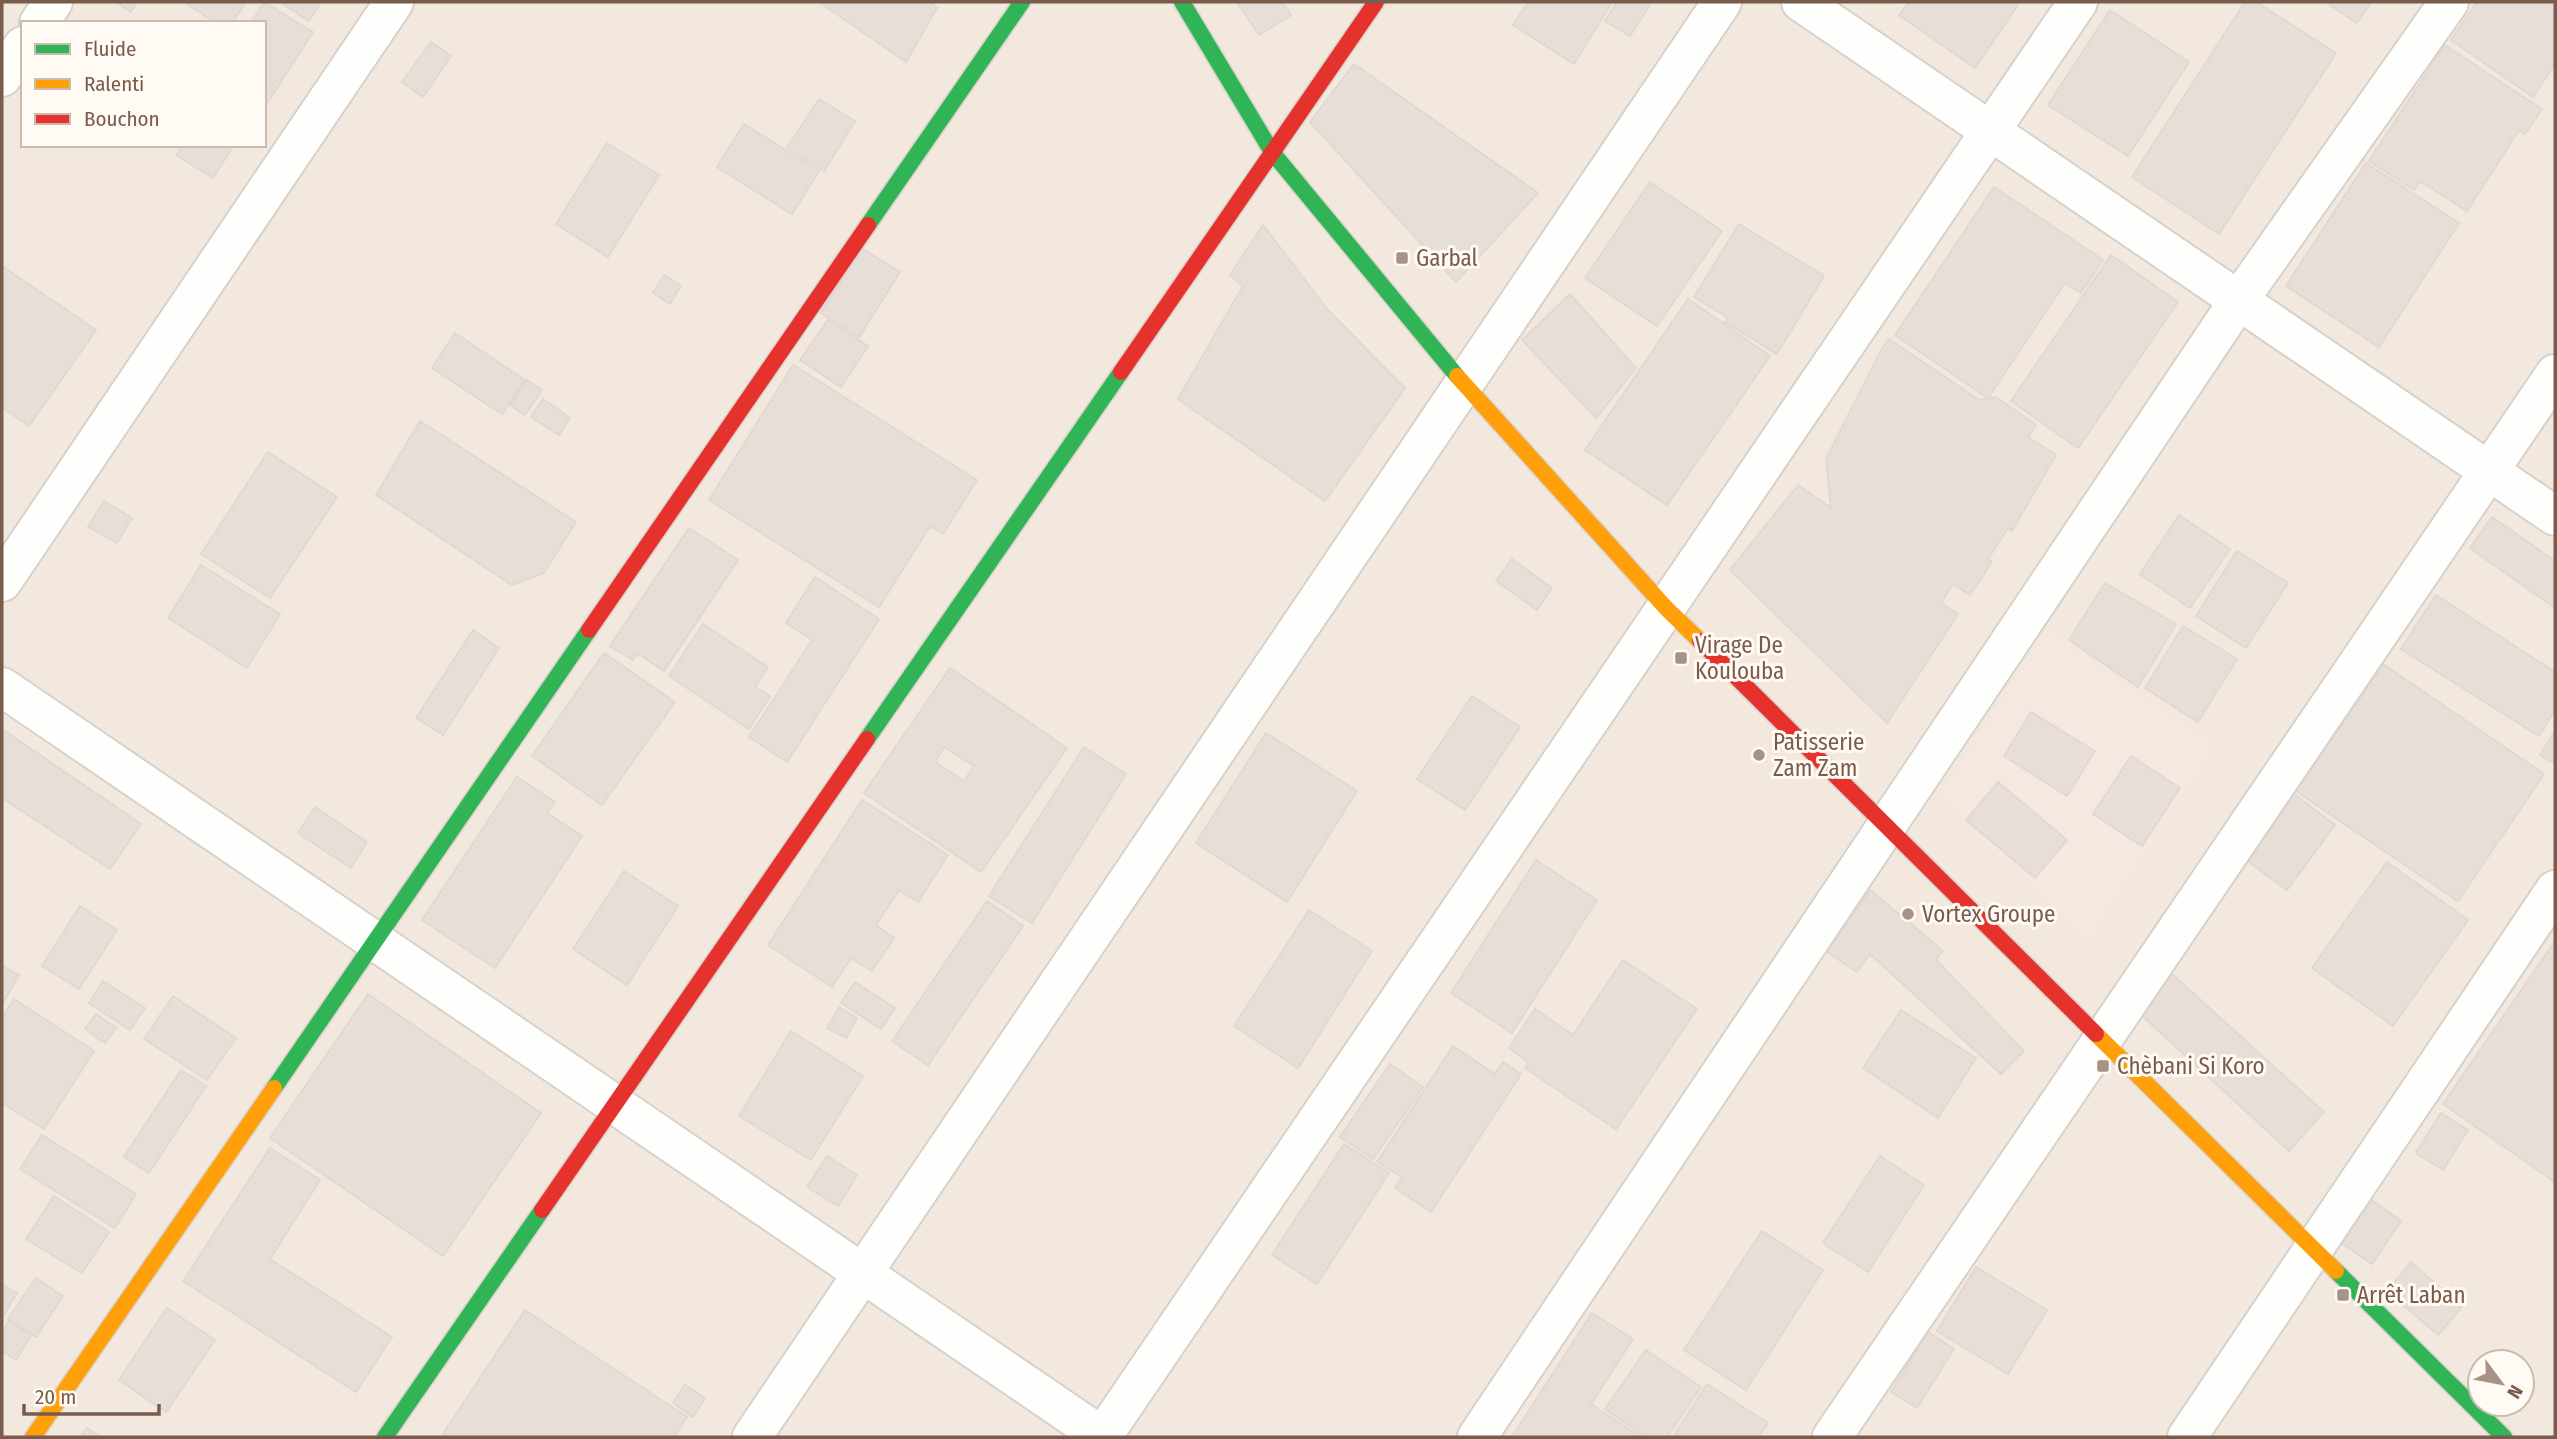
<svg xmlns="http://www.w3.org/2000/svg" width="2557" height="1439" font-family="'Fira Sans Condensed',sans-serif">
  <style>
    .residential { fill: #f2e8de; fill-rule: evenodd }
    .commercial { fill: #f6e8e1 }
    .building { fill: #e6ded7; stroke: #e2d8d2; stroke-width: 2; fill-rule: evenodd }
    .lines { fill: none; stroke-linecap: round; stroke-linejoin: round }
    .street-casing { stroke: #d7d1cb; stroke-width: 42 }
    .fast-casing { stroke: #d9d2cb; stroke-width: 19 }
    .slow-casing { stroke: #d9d2cb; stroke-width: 19 }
    .jam-casing { stroke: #d9d2cb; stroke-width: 19 }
    .street { stroke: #fefefd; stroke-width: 38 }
    .fast { stroke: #30b455; stroke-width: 16 }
    .slow { stroke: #ff9f0a; stroke-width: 16 }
    .jam { stroke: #e5322d; stroke-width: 16 }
    .poi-dot { fill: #a69286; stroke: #fffaf3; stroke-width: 2.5 }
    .labels { text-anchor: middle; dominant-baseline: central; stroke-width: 6; stroke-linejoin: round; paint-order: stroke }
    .poi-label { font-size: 23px; fill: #7a5c4d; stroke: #fffaf3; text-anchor: start }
  </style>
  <rect width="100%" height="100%" fill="#f9f5f0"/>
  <path class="residential" d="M 2,2 L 2555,2 L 2555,1437 L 2,1437 ZM 23,23 L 264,23 L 264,145 L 23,145 ZM 2480,1362 L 2522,1362 L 2522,1404 L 2480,1404 Z"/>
  <path class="commercial" d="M 2048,631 L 2215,745 L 2087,942 L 1940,797 Z"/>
  <path class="building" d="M 116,2 L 137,2 L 131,12 Z
    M 184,2 L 246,2 L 232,23 L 216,23 Z
    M 264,2 L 313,32 L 264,108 L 264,23 L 251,23 Z
    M 280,2 L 321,2 L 309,21 Z
    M 819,2 L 930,2 L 937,8 L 906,62 Z
    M 1237,2 L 1282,2 L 1291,15 L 1259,35 Z
    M 1528,2 L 1612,2 L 1574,64 L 1513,25 Z
    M 1617,2 L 1652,2 L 1630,36 L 1605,21 Z
    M 1909,2 L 2020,2 L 1975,68 L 1899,15 Z
    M 2245,2 L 2256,2 L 2336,53 L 2219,234 L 2132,177 Z
    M 2326,2 L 2371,2 L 2357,23 Z
    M 2477,2 L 2555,2 L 2555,64 L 2533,97 L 2451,40 Z
    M 2110,10 L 2189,62 L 2128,156 L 2048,105 Z
    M 431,42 L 451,56 L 423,97 L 402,82 Z
    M 2445,45 L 2542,109 L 2525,134 L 2519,130 L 2467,211 L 2420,181 L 2414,190 L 2369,161 Z
    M 1354,64 L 1538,193 L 1456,282 L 1310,122 Z
    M 819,99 L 855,121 L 824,171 L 787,148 Z
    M 744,124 L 819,171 L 792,214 L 717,167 Z
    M 607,143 L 659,175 L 608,257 L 556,224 Z
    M 183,145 L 234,145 L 213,178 L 176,155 Z
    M 2366,163 L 2459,223 L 2379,347 L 2286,286 Z
    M 1650,182 L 1722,231 L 1657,326 L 1585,278 Z
    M 1994,187 L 2103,260 L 2081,293 L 2065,283 L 1988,398 L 1895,335 Z
    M 1739,224 L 1824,276 L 1777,354 L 1725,322 L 1728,318 L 1694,297 Z
    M 1263,225 L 1327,309 L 1405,388 L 1325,501 L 1178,399 L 1243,286 L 1230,275 Z
    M 861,248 L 900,272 L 859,337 L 821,313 Z
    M 2111,255 L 2178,302 L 2078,448 L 2011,401 Z
    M 2,266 L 96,330 L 29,426 L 2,407 Z
    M 664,275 L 681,285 L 670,304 L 653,293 Z
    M 1570,294 L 1636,368 L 1596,418 L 1522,340 Z
    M 1688,299 L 1770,356 L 1667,505 L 1585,450 Z
    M 828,320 L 868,346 L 841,387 L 800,360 Z
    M 455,333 L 525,380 L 502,414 L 432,368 Z
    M 1889,339 L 1979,400 L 1996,397 L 2036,425 L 2028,437 L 2056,455 L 2012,531 L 2008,528 L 1988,559 L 1992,562 L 1970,595 L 1953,584 L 1941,603 L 1958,614 L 1887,723 L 1730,570 L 1798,485 L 1831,508 L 1826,459 L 1881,350 Z
    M 793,365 L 977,480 L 943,534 L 930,526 L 879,607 L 709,500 Z
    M 527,380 L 542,390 L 525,415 L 510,405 Z
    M 543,399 L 570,418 L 559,435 L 531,417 Z
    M 420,421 L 576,522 L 544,573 L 512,585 L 376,495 Z
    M 268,452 L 337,497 L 270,598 L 201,554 Z
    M 104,501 L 132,518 L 117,543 L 88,527 Z
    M 2179,515 L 2230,549 L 2190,608 L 2140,574 Z
    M 2492,517 L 2555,561 L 2555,608 L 2470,548 Z
    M 689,528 L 738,560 L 664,671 L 637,653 L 633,660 L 610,646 Z
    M 2237,551 L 2288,583 L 2246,648 L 2196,616 Z
    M 1512,559 L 1552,588 L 1537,610 L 1496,581 Z
    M 201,565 L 280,614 L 247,668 L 168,618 Z
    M 815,577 L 879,619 L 787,762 L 749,737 L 812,640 L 786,623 Z
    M 2105,583 L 2176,624 L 2138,687 L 2069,640 Z
    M 2436,595 L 2555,672 L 2555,710 L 2539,736 L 2401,649 Z
    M 703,624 L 768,667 L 755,687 L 770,696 L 749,729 L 669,676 Z
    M 2183,626 L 2237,659 L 2198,722 L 2145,688 Z
    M 473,630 L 499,648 L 443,735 L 416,718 Z
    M 604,653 L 675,702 L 602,805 L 532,756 Z
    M 2383,664 L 2544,774 L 2458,901 L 2296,791 Z
    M 950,668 L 1067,748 L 981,872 L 864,793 ZM 944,747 L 974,766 L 964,781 L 935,762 Z
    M 1472,696 L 1520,727 L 1465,810 L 1417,779 Z
    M 2031,712 L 2095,751 L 2067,796 L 2004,756 Z
    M 2,729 L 141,824 L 110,869 L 2,798 Z
    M 2555,731 L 2555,764 L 2540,755 Z
    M 1266,733 L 1357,791 L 1287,902 L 1196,843 Z
    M 1084,747 L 1126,774 L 1032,923 L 989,896 Z
    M 2131,756 L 2180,788 L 2142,846 L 2093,814 Z
    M 517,777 L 555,802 L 547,813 L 582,836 L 495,968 L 422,920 Z
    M 1998,782 L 2067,840 L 2035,878 L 1966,820 Z
    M 2294,794 L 2335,825 L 2287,890 L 2245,859 Z
    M 862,800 L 948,855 L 918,902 L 899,890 L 876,925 L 894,938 L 872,971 L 851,958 L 832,987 L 768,945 Z
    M 315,807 L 367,842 L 351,868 L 298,833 Z
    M 1536,860 L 1597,900 L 1512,1033 L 1451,993 Z
    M 2387,862 L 2468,920 L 2393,1026 L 2312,968 Z
    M 624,871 L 678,906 L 627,985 L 573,949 Z
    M 1870,890 L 1943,951 L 1936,960 L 2024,1051 L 2001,1074 L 1870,954 L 1857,972 L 1827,952 Z
    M 987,901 L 1023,926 L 928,1065 L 892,1041 Z
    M 80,906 L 117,930 L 79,989 L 42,966 Z
    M 1309,910 L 1372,951 L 1298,1068 L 1234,1026 Z
    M 2555,941 L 2555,1182 L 2443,1104 Z
    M 1623,960 L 1697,1009 L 1616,1129 L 1525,1068 L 1529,1063 L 1509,1048 L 1535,1009 L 1573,1035 Z
    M 2,966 L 19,975 L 3,1003 L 2,1003 Z
    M 2172,974 L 2324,1112 L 2289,1151 L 2138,1012 Z
    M 103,981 L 145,1008 L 130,1030 L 89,1003 Z
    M 855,982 L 895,1008 L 881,1029 L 841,1003 Z
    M 368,994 L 541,1113 L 443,1256 L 270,1138 Z
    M 173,996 L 236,1038 L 207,1080 L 144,1039 Z
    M 14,999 L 94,1051 L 44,1129 L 2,1103 L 2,1018 Z
    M 839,1007 L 857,1018 L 846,1038 L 827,1028 Z
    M 1901,1010 L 1976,1058 L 1938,1118 L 1863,1068 Z
    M 96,1014 L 116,1028 L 105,1043 L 85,1029 Z
    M 791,1031 L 863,1076 L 811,1160 L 739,1116 Z
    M 1453,1046 L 1495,1074 L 1503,1062 L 1521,1074 L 1431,1212 L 1395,1188 L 1402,1177 L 1377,1162 Z
    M 1390,1064 L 1423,1087 L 1373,1159 L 1340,1137 Z
    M 181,1070 L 206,1086 L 149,1173 L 124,1157 Z
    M 2441,1113 L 2468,1130 L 2443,1170 L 2416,1153 Z
    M 42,1135 L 136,1194 L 115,1228 L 20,1169 Z
    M 1344,1144 L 1389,1173 L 1317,1284 L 1272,1255 Z
    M 270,1148 L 320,1180 L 270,1259 L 392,1337 L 356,1392 L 183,1281 Z
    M 827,1156 L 857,1175 L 838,1206 L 807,1187 Z
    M 1880,1156 L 1924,1185 L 1868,1272 L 1823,1243 Z
    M 54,1196 L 109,1232 L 82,1273 L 26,1239 Z
    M 2370,1199 L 2401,1221 L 2372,1264 L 2340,1242 Z
    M 1762,1231 L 1823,1270 L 1746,1390 L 1684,1350 Z
    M 2411,1262 L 2462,1307 L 2438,1335 L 2387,1291 Z
    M 1976,1267 L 2047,1310 L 2008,1374 L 1937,1331 Z
    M 36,1278 L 63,1296 L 36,1337 L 8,1319 Z
    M 2,1284 L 17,1293 L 2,1318 Z
    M 167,1308 L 215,1340 L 166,1412 L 119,1380 Z
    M 525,1310 L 687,1417 L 674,1437 L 441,1437 Z
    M 1592,1313 L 1633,1339 L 1591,1404 L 1641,1437 L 1512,1437 Z
    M 9,1321 L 31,1335 L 16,1360 L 2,1351 L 2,1333 Z
    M 1928,1332 L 1954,1349 L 1917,1408 L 1891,1392 Z
    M 1646,1350 L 1701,1387 L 1667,1437 L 1646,1437 L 1605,1409 Z
    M 1707,1384 L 1768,1423 L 1759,1437 L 1673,1437 Z
    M 685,1385 L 705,1398 L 693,1417 L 673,1403 Z
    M 87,1428 L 101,1437 L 80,1437 Z"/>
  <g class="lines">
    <defs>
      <path id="street" d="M 1801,2 L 2555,516
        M 39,23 L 53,2
        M 2,77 L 23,46
        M 2,582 L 394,2
        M 2,687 L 1103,1437
        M 752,1437 L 1722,2
        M 1102,1437 L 2078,2
        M 1477,1437 L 2239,300 L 2449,2
        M 1832,1437 L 2555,374
        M 2187,1437 L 2555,890"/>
      <path id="fast" d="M 1182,2 L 1272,152 L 1457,376
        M 868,225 L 1022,2
        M 867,739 L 1121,372
        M 274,1088 L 589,630
        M 2336,1271 L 2504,1437
        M 385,1437 L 542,1210"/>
      <path id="slow" d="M 1457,376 L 1666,608 L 1700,641
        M 2096,1034 L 2336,1271
        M 33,1437 L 274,1088"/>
      <path id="jam" d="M 1121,372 L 1376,2
        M 589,630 L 868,225
        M 1700,641 L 2096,1034
        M 542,1210 L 867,739"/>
    </defs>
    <use href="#street" class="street-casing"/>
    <use href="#fast" class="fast-casing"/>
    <use href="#slow" class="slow-casing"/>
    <use href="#jam" class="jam-casing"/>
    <use href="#street" class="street"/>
    <use href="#fast" class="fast"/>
    <use href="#slow" class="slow"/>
    <use href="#jam" class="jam"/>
  </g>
  <g class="poi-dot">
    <rect x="1395" y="251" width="14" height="14" rx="3.5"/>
    <rect x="1674" y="651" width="14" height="14" rx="3.5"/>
    <circle cx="1759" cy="755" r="7"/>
    <circle cx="1908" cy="914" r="7"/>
    <rect x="2096" y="1059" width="14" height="14" rx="3.5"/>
    <rect x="2336" y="1288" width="14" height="14" rx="3.5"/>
  </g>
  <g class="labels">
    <g class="poi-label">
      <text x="1416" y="258">Garbal</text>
      <text x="1695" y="645">Virage De<tspan x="1695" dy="26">Koulouba</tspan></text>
      <text x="1773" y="742">Patisserie<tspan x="1773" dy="26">Zam Zam</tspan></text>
      <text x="1922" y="914">Vortex Groupe</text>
      <text x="2117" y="1066">Chèbani Si Koro</text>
      <text x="2357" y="1295">Arrêt Laban</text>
    </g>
  </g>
  <rect width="2557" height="1439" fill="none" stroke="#7a5c4d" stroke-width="7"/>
  <rect x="21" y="21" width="245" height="126" fill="#fffaf3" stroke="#cabbb1" stroke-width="2"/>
  <rect x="35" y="44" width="35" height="10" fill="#30b455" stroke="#cabbb1" stroke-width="2"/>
  <text x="84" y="56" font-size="21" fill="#7a5c4d">Fluide</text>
  <rect x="35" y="79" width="35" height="10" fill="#ff9f0a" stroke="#cabbb1" stroke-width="2"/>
  <text x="84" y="91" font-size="21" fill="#7a5c4d">Ralenti</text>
  <rect x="35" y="114" width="35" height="10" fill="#e5322d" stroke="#cabbb1" stroke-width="2"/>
  <text x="84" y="126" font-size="21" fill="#7a5c4d">Bouchon</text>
  <g transform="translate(2501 1383) rotate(122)"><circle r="33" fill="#fffaf3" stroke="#cabbb1" stroke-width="2"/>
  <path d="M0-5L12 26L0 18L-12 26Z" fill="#a69286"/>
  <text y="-10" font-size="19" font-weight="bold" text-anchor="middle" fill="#7a5c4d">N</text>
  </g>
  <path d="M24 1404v10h135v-10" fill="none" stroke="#7a5c4d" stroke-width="3.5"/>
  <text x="35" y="1404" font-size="21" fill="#7a5c4d" stroke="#fffaf3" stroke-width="5" paint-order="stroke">20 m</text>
</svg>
